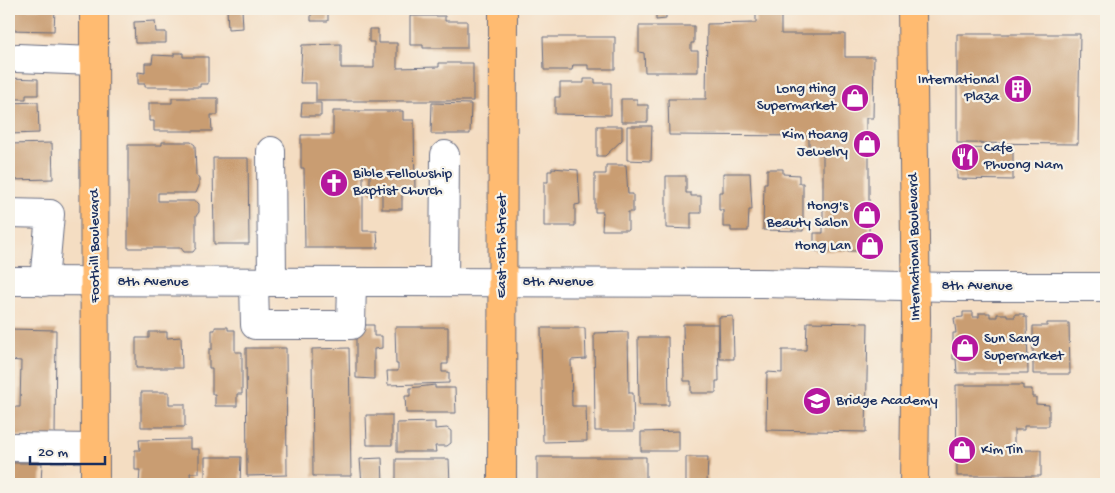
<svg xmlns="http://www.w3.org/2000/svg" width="1115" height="493" font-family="'Gochi Hand',sans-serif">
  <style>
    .building { fill: #c99d72 }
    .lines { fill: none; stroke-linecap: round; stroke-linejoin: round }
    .minor-casing { stroke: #676c81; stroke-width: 30 }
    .major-casing { stroke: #676c81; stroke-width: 30 }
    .minor { stroke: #fff; stroke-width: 28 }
    .major { stroke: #ffbb71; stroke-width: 28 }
    .labels { text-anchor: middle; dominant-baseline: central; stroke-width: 4.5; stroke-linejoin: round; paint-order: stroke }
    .poi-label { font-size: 15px; fill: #1b2f5e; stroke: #f7f3e8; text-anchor: end }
    .street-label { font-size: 15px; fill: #1b2f5e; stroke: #f7f3e8 }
  </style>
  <rect width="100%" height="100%" fill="#f7f3e8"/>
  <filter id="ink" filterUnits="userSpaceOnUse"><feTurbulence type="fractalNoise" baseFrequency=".02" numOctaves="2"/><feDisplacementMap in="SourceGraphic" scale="10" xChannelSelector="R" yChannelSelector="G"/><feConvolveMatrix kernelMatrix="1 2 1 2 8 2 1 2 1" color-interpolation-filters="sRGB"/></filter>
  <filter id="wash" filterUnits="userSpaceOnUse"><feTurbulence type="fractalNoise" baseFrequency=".0096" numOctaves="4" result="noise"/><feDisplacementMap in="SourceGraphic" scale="20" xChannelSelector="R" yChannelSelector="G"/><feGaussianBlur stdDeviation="1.12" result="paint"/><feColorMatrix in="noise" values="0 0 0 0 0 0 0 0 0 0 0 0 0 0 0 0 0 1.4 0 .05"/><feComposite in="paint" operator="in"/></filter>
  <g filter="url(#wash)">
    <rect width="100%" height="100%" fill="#f4ddc2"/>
    <g id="blocks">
      <path class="building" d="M 9,9 L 55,9 L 54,31 L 9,30 Z
        M 227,9 L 242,9 L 243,28 L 228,29 Z
        M 311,9 L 328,9 L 328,21 L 311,21 Z
        M 656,9 L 666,9 L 666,19 L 656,20 Z
        M 756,9 L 781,9 L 781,34 L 845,34 L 845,57 L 874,57 L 873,118 L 866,118 L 866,136 L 869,136 L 869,251 L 814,251 L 814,233 L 823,233 L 823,148 L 809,148 L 809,136 L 669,135 L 668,99 L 706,99 L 707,24 L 756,23 Z
        M 410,16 L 445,16 L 445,21 L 467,21 L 467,48 L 423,48 L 423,45 L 410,45 Z
        M 155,21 L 156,32 L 166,32 L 166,43 L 135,43 L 134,22 Z
        M 639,26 L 694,26 L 694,43 L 691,43 L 691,51 L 698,51 L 698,72 L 645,72 L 644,53 L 639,52 Z
        M 369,29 L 378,29 L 378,43 L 397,43 L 397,68 L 439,67 L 439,63 L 473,63 L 473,101 L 316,101 L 316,83 L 300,83 L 302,45 L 341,44 L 341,68 L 374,68 L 374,42 L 369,42 Z
        M 957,34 L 1080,34 L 1078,144 L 957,143 Z
        M 543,37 L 615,37 L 615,69 L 588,69 L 588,65 L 573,65 L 572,70 L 544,70 Z
        M 174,53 L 183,53 L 183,57 L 208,57 L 208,84 L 200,84 L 200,87 L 145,87 L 145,84 L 138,84 L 138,72 L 145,73 L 145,63 L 152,63 L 153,55 L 174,56 Z
        M 9,78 L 38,79 L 38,95 L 26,95 L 26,99 L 13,99 L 13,94 L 9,94 Z
        M 584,79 L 595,79 L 595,83 L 611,83 L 611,115 L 555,114 L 555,97 L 560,97 L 560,83 L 584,83 Z
        M 172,98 L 218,98 L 218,115 L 211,115 L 212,131 L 154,131 L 154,121 L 149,121 L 149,103 L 172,103 Z
        M 621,99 L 637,99 L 637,105 L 648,105 L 648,122 L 621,122 Z
        M 38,102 L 39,133 L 9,134 L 9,103 Z
        M 302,103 L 321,103 L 321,116 L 301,116 Z
        M 432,103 L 471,104 L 470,134 L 431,134 Z
        M 333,111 L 403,111 L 403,120 L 414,120 L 415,193 L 402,193 L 402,209 L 382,209 L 382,193 L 370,193 L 370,174 L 363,174 L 363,231 L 377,231 L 378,248 L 305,248 L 304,168 L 301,168 L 301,135 L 333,135 Z
        M 597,126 L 622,126 L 622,140 L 605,156 L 597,156 Z
        M 627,126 L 652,126 L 651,161 L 627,160 Z
        M 162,142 L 191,142 L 195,145 L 196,175 L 199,179 L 199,186 L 196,193 L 158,193 L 158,201 L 196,201 L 199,204 L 199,212 L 196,216 L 196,248 L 193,252 L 184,252 L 181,248 L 128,248 L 128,145 L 162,145 Z
        M 52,143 L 53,179 L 9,180 L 9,144 Z
        M 957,148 L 1013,149 L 1013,180 L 957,179 Z
        M 213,158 L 248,158 L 249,244 L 214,244 Z
        M 606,165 L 626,165 L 628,194 L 633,194 L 633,212 L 628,212 L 628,230 L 602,230 L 603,212 L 595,212 L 595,174 L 606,174 Z
        M 552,168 L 578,170 L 580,204 L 575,205 L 575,226 L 544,226 L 544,182 L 548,182 L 548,171 L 552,171 Z
        M 767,169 L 783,169 L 783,174 L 799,175 L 799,183 L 803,183 L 803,231 L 763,230 L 764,183 L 767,183 Z
        M 723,173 L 750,173 L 752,210 L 749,210 L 748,231 L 731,231 L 731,227 L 723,227 L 723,210 L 719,210 L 719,192 L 723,192 Z
        M 666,176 L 686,176 L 686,193 L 691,193 L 691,196 L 701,196 L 701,213 L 691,213 L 691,229 L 666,228 Z
        M 963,312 L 973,312 L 973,317 L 979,317 L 979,313 L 990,313 L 990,317 L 997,317 L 997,314 L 1007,314 L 1007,317 L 1015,317 L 1015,314 L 1024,314 L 1024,317 L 1027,317 L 1028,373 L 957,373 L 956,359 L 953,359 L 953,348 L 956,348 L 957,345 L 953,345 L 953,333 L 956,333 L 954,318 L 963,317 Z
        M 733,316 L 734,359 L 720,359 L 719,317 Z
        M 807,322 L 868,323 L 866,432 L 766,430 L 767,372 L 782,373 L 782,350 L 806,350 Z
        M 1047,323 L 1069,323 L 1070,374 L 1033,374 L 1033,326 L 1047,326 Z
        M 683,324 L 718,324 L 719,381 L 716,381 L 716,393 L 691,393 L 691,381 L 684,381 Z
        M 356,325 L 374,325 L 374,336 L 382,336 L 382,348 L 374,349 L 374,379 L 356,378 Z
        M 215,327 L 228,327 L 228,330 L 235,330 L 235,352 L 242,352 L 242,394 L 237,394 L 237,406 L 215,406 L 215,394 L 212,394 L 212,368 L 209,368 L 209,349 L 212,349 L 212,330 L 215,330 Z
        M 395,327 L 448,327 L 448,364 L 442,364 L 442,372 L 449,372 L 449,383 L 388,385 L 387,371 L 398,371 L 398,364 L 396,364 Z
        M 541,328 L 585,328 L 586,359 L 571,360 L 572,406 L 586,406 L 587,441 L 543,442 Z
        M 9,329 L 56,330 L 55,437 L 9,436 L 9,407 L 20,407 L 21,361 L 9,360 Z
        M 149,332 L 167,332 L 167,338 L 181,337 L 182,368 L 136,368 L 136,338 L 149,338 Z
        M 628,332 L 629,393 L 633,393 L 634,431 L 595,431 L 594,333 Z
        M 638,337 L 668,337 L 669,405 L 639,405 Z
        M 246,348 L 286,348 L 287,475 L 247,476 Z
        M 349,348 L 351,476 L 313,476 L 312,349 Z
        M 435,385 L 435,388 L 455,388 L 456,413 L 406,413 L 405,396 L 410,396 L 410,388 Z
        M 956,385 L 1023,385 L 1023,389 L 1032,389 L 1032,397 L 1036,397 L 1036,404 L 1049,405 L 1049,426 L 1024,426 L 1024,430 L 1014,430 L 1014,450 L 1041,450 L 1041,476 L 957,476 Z
        M 141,392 L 169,392 L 169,404 L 185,404 L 185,427 L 141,427 Z
        M 366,415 L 392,415 L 392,445 L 367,445 Z
        M 435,422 L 435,429 L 447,428 L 451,431 L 451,443 L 447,446 L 435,446 L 436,452 L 397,452 L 397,423 Z
        M 679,431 L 679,451 L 641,451 L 641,432 Z
        M 190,439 L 190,449 L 199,449 L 199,473 L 190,473 L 191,483 L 139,484 L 140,470 L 135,470 L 135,450 L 140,450 L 139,440 Z
        M 205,457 L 241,457 L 240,484 L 205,484 Z
        M 537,457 L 646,457 L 646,484 L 537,484 Z
        M 686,457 L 708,457 L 707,484 L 686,484 Z
        M 382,458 L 383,484 L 362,484 L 360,459 Z
        M 396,459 L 449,459 L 450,484 L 396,484 Z
        M 9,463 L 42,463 L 41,484 L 9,484 Z"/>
    </g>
  </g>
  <g filter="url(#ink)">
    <use href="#blocks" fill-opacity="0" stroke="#676c81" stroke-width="1"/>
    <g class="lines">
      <defs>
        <path id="minor" d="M 17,58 L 94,61
          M 271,151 L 272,282
          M 9,213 L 50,214 L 44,282
          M 9,281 L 762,283 L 950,287 L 1106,287
          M 254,282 L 255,325 L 351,325 L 352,282
          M 444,282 L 445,155
          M 9,447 L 95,448"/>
        <path id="major" d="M 94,9 L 95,484
          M 912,9 L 916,316 L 914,484
          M 502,484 L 503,9"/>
      </defs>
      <use href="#minor" class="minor-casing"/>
      <use href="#major" class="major-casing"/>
      <use href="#minor" class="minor"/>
      <use href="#major" class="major"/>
    </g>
  </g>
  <defs>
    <symbol id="building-disc" viewBox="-11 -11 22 22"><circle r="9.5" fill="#b5179e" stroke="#f7f3e8"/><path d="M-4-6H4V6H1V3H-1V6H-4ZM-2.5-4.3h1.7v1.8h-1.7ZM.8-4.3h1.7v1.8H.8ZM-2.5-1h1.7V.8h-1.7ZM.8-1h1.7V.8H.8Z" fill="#fff"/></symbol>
    <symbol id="shop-disc" viewBox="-11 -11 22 22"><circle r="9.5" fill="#b5179e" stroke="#f7f3e8"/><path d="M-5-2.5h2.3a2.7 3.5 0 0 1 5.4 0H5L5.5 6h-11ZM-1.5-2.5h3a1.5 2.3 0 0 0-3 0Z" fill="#fff"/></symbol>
    <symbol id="restaurant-disc" viewBox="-11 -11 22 22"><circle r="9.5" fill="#b5179e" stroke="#f7f3e8"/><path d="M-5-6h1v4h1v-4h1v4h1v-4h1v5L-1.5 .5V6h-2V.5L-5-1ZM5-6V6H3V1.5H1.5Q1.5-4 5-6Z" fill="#fff"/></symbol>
    <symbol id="church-disc" viewBox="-11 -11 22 22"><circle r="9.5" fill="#b5179e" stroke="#f7f3e8"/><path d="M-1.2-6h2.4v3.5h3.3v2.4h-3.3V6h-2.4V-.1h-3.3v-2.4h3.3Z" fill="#fff"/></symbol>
    <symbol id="school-disc" viewBox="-11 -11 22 22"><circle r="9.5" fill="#b5179e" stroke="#f7f3e8"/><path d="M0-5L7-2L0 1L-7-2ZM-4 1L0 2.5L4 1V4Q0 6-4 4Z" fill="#fff"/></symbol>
  </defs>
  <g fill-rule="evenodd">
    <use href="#building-disc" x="1002" y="73" width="32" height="32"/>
    <use href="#shop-disc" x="839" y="82" width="32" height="32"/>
    <use href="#shop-disc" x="851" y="128" width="32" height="32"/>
    <use href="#restaurant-disc" x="949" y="141" width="32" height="32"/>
    <use href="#church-disc" x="318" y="167" width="32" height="32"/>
    <use href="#shop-disc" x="851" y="199" width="32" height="32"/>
    <use href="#shop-disc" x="854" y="230" width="32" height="32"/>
    <use href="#shop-disc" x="949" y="332" width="32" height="32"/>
    <use href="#school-disc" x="801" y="385" width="32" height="32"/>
    <use href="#shop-disc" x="946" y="434" width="32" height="32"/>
  </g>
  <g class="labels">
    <g class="poi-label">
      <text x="999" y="80">International<tspan x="999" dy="17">Plaza</tspan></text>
      <text x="836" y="89">Long Hing<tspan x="836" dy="17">Supermarket</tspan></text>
      <text x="848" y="135">Kim Hoang<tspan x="848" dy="17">Jewelry</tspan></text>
      <text x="984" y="148" text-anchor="start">Cafe<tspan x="984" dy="17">Phuong Nam</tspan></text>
      <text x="353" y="174" text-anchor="start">Bible Fellowship<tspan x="353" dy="17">Baptist Church</tspan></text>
      <text x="848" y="206">Hong's<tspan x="848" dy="17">Beauty Salon</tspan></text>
      <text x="851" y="246">Hong Lan</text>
      <text x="984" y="339" text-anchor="start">Sun Sang<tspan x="984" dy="17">Supermarket</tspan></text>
      <text x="836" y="401" text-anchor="start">Bridge Academy</text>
      <text x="981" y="450" text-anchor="start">Kim Tin</text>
    </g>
    <g class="street-label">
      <text transform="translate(95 246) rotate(-90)">Foothill Boulevard</text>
      <text transform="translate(502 246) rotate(-90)">East 15th Street</text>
      <text transform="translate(915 247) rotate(-91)">International Boulevard</text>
      <text x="153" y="282">8th Avenue</text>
      <text x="558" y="282">8th Avenue</text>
      <text x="977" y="286">8th Avenue</text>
    </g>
  </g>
  <rect width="1115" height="493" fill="none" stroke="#f7f3e8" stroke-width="30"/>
  <path d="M30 456v8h75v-8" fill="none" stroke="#1b2f5e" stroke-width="2.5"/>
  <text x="38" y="456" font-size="15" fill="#1b2f5e" stroke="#f7f3e8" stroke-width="4" paint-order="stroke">20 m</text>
</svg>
